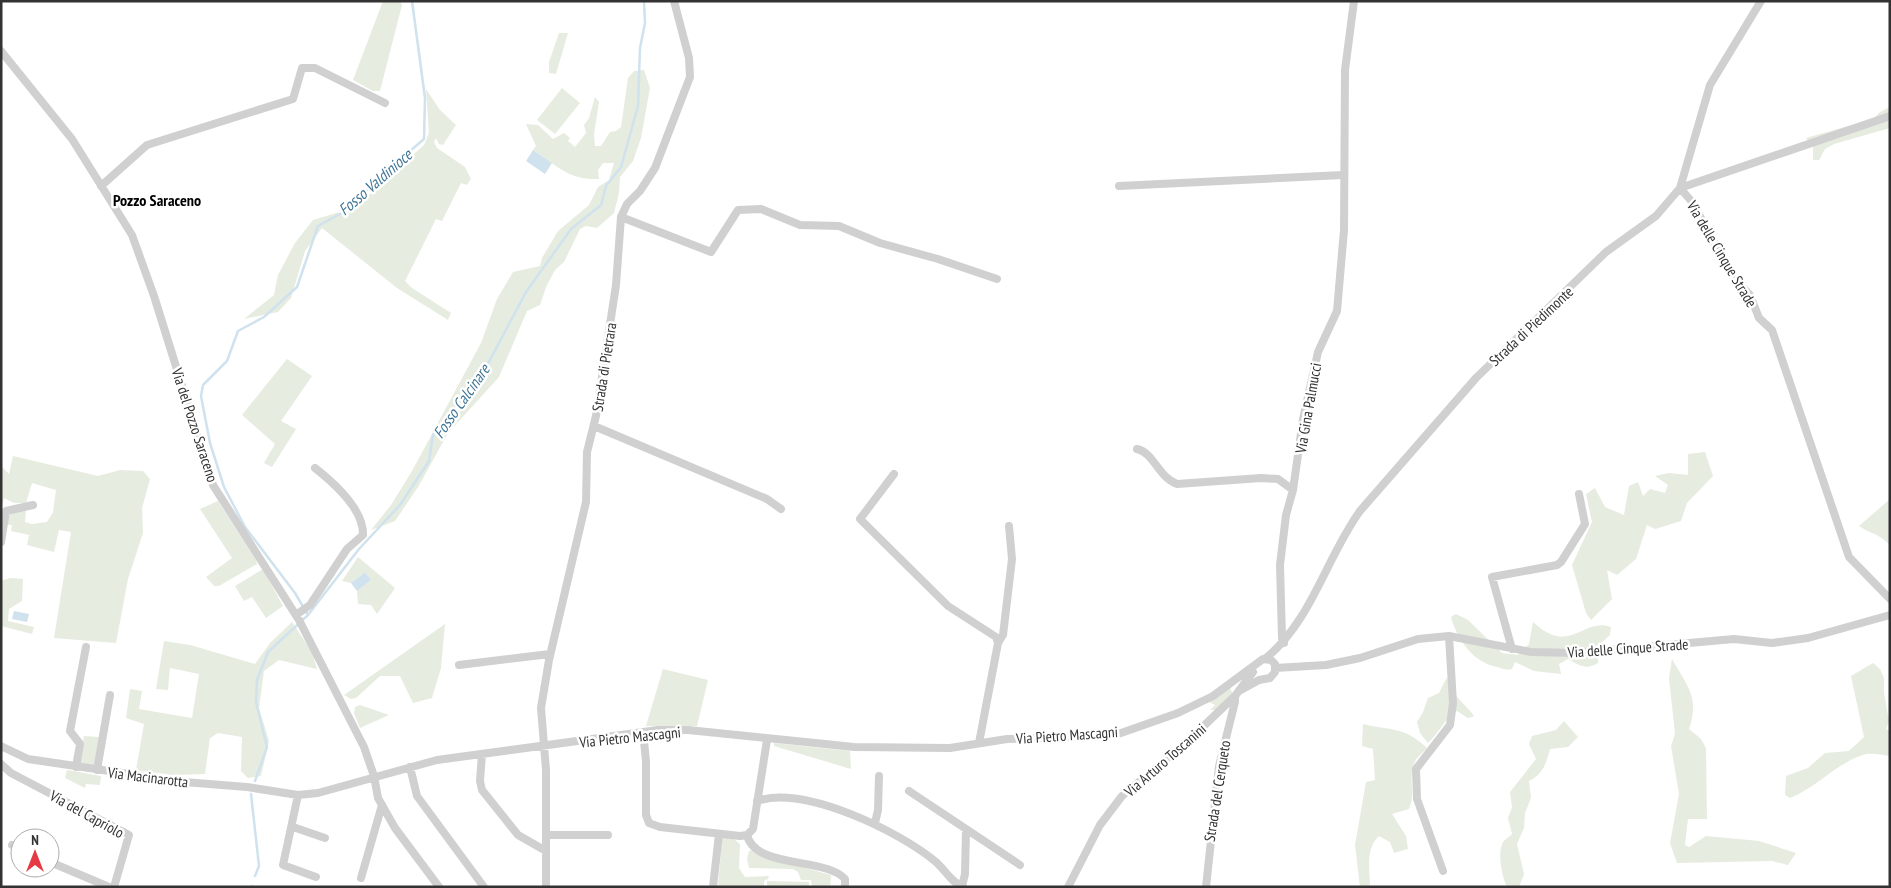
<svg xmlns="http://www.w3.org/2000/svg" width="1891" height="888" font-family="'PT Sans Narrow',sans-serif">
  <style>
    .green { fill: #e6ecdf }
    .water { fill: #cfe2ee }
    .lines { fill: none; stroke-linecap: round; stroke-linejoin: round }
    .stream { stroke: #cfe2ee; stroke-width: 2.5 }
    .street { stroke: #d0d0d0; stroke-width: 8 }
    .labels { text-anchor: middle; dominant-baseline: central; stroke-width: 5; stroke-linejoin: round; paint-order: stroke }
    .street-label { font-size: 15px; fill: #333; stroke: #fff }
    .water-label { font-size: 16px; font-style: italic; fill: #3f7597; stroke: #fff }
    .neighbourhood-label { font-size: 16px; font-weight: bold; fill: #000; stroke: #fff }
  </style>
  <rect width="100%" height="100%" fill="#fff"/>
  <path class="green" d="M 383,1 L 400,1 L 402,5 L 380,91 L 373,91 L 353,80 Z
    M 559,33 L 568,33 L 556,74 L 549,73 L 549,62 Z
    M 644,70 L 650,88 L 641,138 L 633,161 L 620,177 L 619,193 L 614,213 L 597,228 L 586,226 L 580,229 L 564,262 L 555,270 L 546,287 L 540,305 L 527,311 L 499,377 L 448,433 L 418,487 L 395,521 L 371,530 L 391,505 L 412,471 L 481,343 L 497,299 L 513,272 L 540,266 L 542,258 L 558,231 L 589,205 L 598,187 L 609,180 L 614,163 L 603,163 L 598,170 L 599,179 C 568,180 558,166 533,150 L 536,146 L 526,124 L 538,125 L 553,139 L 564,133 L 570,138 L 568,141 L 575,147 L 586,133 L 584,125 L 589,118 L 595,97 L 599,102 L 594,134 L 595,146 L 601,146 L 610,132 L 616,131 L 621,127 L 628,78 L 634,71 Z
    M 562,88 L 580,103 L 555,134 L 537,120 Z
    M 426,89 L 440,110 L 456,125 L 443,145 L 439,144 L 436,138 L 434,142 L 437,148 L 465,167 L 471,179 L 467,185 L 461,183 L 442,221 L 436,219 L 405,281 L 412,288 L 451,313 L 448,320 L 397,288 L 322,228 L 305,251 L 291,298 L 278,312 L 244,319 L 274,295 L 278,275 L 295,243 L 313,220 L 336,213 L 350,212 L 424,145 L 429,133 Z
    M 1890,107 L 1890,128 L 1834,144 L 1825,149 L 1819,160 L 1813,160 L 1813,147 L 1806,138 L 1873,119 L 1880,112 Z
    M 287,359 L 312,376 L 281,421 L 296,429 L 272,467 L 264,463 L 275,444 L 242,415 Z
    M 1705,452 L 1713,476 L 1687,503 L 1681,521 L 1655,529 L 1647,525 L 1636,559 L 1617,575 L 1607,570 L 1612,599 L 1591,620 L 1586,613 L 1572,565 L 1592,522 L 1586,494 L 1595,488 L 1605,507 L 1624,515 L 1629,486 L 1638,482 L 1643,496 L 1650,489 L 1665,493 L 1668,485 L 1655,476 L 1669,473 L 1688,475 L 1688,454 Z
    M 13,456 L 98,476 L 120,470 L 143,471 L 150,479 L 142,508 L 143,533 L 128,579 L 116,643 L 54,638 L 71,532 L 59,530 L 54,552 L 27,545 L 29,535 L 11,531 L 12,525 L 7,525 L 9,513 L 26,508 L 25,522 L 32,524 L 47,522 L 53,512 L 56,490 L 32,483 L 26,503 L 14,503 L 4,498 L 1,510 L 1,466 L 9,474 Z
    M 1890,499 L 1890,545 C 1877,532 1872,535 1859,526 Z
    M 218,501 L 256,560 L 257,564 L 219,586 L 214,586 L 206,577 L 232,558 L 200,509 Z
    M 358,557 L 395,588 L 377,614 L 371,605 L 358,604 L 357,591 L 371,580 L 365,572 L 351,583 L 342,581 Z
    M 263,569 L 283,606 L 266,618 L 252,597 L 244,601 L 235,586 Z
    M 10,578 L 23,579 L 22,601 L 9,609 L 8,621 L 34,627 L 32,634 L 1,626 L 1,581 Z
    M 1456,614 L 1468,620 L 1502,653 L 1518,655 L 1529,644 L 1533,622 C 1571,657 1582,617 1611,627 L 1610,635 L 1599,645 L 1598,663 C 1586,670 1580,666 1568,659 L 1559,664 L 1561,674 L 1534,671 L 1515,662 L 1512,669 C 1504,671 1501,667 1493,666 C 1471,660 1457,638 1451,617 Z
    M 292,622 L 312,652 L 317,669 L 279,660 L 264,671 L 259,708 L 269,741 L 261,776 L 248,778 L 241,771 L 242,737 L 218,733 L 210,738 L 205,774 L 173,775 L 136,770 L 144,724 L 126,718 L 130,689 L 142,691 L 139,709 L 192,718 L 199,674 L 170,668 L 168,690 L 156,689 L 164,641 L 190,645 L 255,664 L 270,643 Z
    M 445,624 L 441,668 L 432,698 L 413,703 L 400,676 L 380,676 L 356,698 L 351,699 L 344,695 Z
    M 1672,659 C 1687,686 1700,697 1689,729 L 1701,739 L 1706,748 L 1707,819 L 1688,819 L 1685,845 L 1689,847 L 1706,836 L 1759,841 L 1796,853 L 1788,865 L 1772,861 L 1677,863 L 1670,843 L 1679,794 L 1671,746 L 1675,734 L 1669,678 Z
    M 1873,663 L 1880,669 L 1884,678 L 1884,693 L 1889,721 L 1886,729 L 1890,731 L 1890,756 C 1882,755 1873,753 1866,754 C 1837,762 1818,787 1790,798 L 1785,795 L 1786,776 L 1808,768 L 1825,753 L 1849,751 L 1864,737 L 1851,676 Z
    M 663,669 L 708,680 L 697,726 L 646,726 Z
    M 1447,677 C 1449,693 1465,703 1474,716 L 1468,718 L 1457,711 C 1445,718 1439,733 1428,743 L 1420,733 L 1417,722 L 1423,712 L 1428,698 L 1439,693 Z
    M 1230,688 L 1233,694 L 1218,710 L 1210,710 L 1215,705 L 1209,702 Z
    M 360,705 L 389,715 L 360,728 L 354,713 L 355,707 Z
    M 1564,721 L 1578,737 L 1568,747 L 1550,749 C 1546,764 1543,774 1529,781 L 1531,798 L 1525,813 L 1524,828 L 1517,844 L 1524,874 L 1519,887 L 1507,887 C 1502,877 1497,853 1503,842 C 1505,839 1510,837 1512,834 L 1508,818 L 1512,807 L 1510,792 L 1536,759 L 1529,744 L 1532,736 L 1556,730 Z
    M 1363,724 C 1391,731 1404,726 1427,748 C 1422,753 1415,759 1414,764 C 1408,780 1416,794 1409,809 L 1392,814 L 1406,836 L 1408,849 L 1394,853 L 1390,842 L 1379,836 C 1365,849 1370,869 1370,887 L 1360,887 L 1355,845 L 1366,782 L 1375,780 L 1373,749 L 1362,746 Z
    M 84,736 L 99,737 L 94,765 L 79,763 Z
    M 774,743 L 850,751 L 851,769 L 774,746 Z
    M 67,770 L 101,776 L 100,785 L 86,784 L 85,788 L 65,778 Z
    M 727,838 L 734,839 L 740,844 L 739,868 L 745,877 L 769,876 L 768,879 L 764,881 L 764,887 L 718,887 L 722,839 Z
    M 754,850 L 780,861 L 831,875 L 830,887 L 812,887 L 811,880 L 801,880 L 798,872 L 793,869 L 749,868 L 747,859 L 749,851 Z
    M 767,881 L 809,882 L 809,887 L 767,887 Z"/>
  <path class="water" d="M 533,150 L 552,163 L 545,174 L 526,161 Z
    M 365,572 L 371,580 L 357,591 L 351,583 Z
    M 14,611 L 29,614 L 27,622 L 12,619 Z"/>
  <g class="lines">
    <path class="stream" d="M 308,615 L 295,593 L 245,527 L 224,487 L 210,443 L 201,396 L 203,385 L 227,361 L 238,331 L 264,317 L 297,287 L 318,226 L 349,209 L 380,177 L 424,139 L 425,98 L 412,1
      M 255,781 L 267,747 L 256,702 L 257,680 L 268,652 L 308,615 L 359,549 L 400,505 L 429,461 L 433,435 L 485,369 L 526,292 L 571,229 L 601,205 L 606,186 L 621,167 L 638,106 L 640,48 L 645,23 L 644,1
      M 251,794 L 259,866 L 255,876
      M 251,887 L 252,886"/>
    <path class="street" d="M 1,51 L 72,139 L 132,235 L 154,296 L 213,485 L 299,620 L 364,747 L 374,776 L 378,798 L 395,828 L 439,887
      M 1890,116 L 1680,188 L 1693,203 L 1731,275 L 1750,295 L 1759,318 L 1772,330 L 1849,557 L 1890,599
      M 101,186 L 147,145 L 293,99 L 302,68 L 315,68 L 385,103
      M 1119,186 L 1343,175
      M 621,217 L 711,252 L 738,210 L 761,209 L 800,225 L 839,226 L 880,243 L 938,259 L 997,279
      M 594,426 L 767,499 L 781,509
      M 1137,449 C 1154,453 1158,477 1177,484 L 1261,478 L 1278,479 L 1293,490
      M 894,474 L 860,519 L 948,606 L 996,637 L 998,643 L 979,743
      M 1,542 L 6,511 L 33,505
      M 296,615 L 310,605 L 347,549 L 363,535 C 364,510 334,483 315,468
      M 998,643 L 1003,635 L 1012,559 L 1009,526
      M 1284,643 L 1282,638 L 1280,565 L 1286,515 L 1293,490 L 1303,419 L 1318,352 L 1337,311 L 1344,230 L 1345,70 L 1354,1
      M 1512,649 L 1492,577 L 1557,565 L 1561,562 L 1585,524 L 1579,494
      M 1266,658 C 1312,620 1326,558 1360,511 L 1476,378 L 1606,252 L 1656,216 L 1680,188 L 1710,85 L 1761,1
      M 459,665 L 550,654
      M 1275,668 L 1326,665 L 1360,658 L 1418,639 L 1449,636 L 1531,652 L 1576,653 L 1734,639 L 1772,643 L 1808,638 L 1890,615
      M 643,732 L 646,761 L 646,815 L 649,823 L 660,827 L 740,836 L 747,835 L 753,829 L 767,740
      M 1,746 L 28,759 L 184,782 L 247,787 L 298,795 L 318,793 L 437,760 L 658,730 L 688,730 L 854,747 L 950,748 L 1007,739 L 1101,736 L 1121,733 L 1178,713 L 1213,696 L 1263,659 L 1271,660 L 1275,664 L 1275,672 L 1270,678 L 1259,680 L 1239,691
      M 482,754 L 480,781 L 482,790 L 518,835 L 546,851 L 546,887
      M 1,764 L 11,773 L 129,835 L 114,887
      M 76,767 L 80,744 L 70,731 L 86,647
      M 410,767 L 417,796 L 484,887
      M 97,770 L 110,695
      M 909,791 L 1020,865
      M 298,795 L 283,865 L 316,877
      M 757,801 C 804,785 899,831 936,862 C 946,871 951,882 963,887
      M 875,823 L 878,810 L 879,776
      M 293,827 L 325,838
      M 546,835 L 608,835
      M 747,835 C 755,869 826,857 845,879 L 845,887
      M 12,845 L 20,849
      M 546,851 L 546,770 L 541,708 L 549,660 L 586,502 L 587,452 L 596,416 L 616,285 L 621,217 L 627,204 L 640,191 L 655,168 L 690,77 L 689,58 L 674,1
      M 50,862 L 109,887
      M 1443,871 L 1417,799 L 1416,769 L 1450,725 L 1453,703 L 1449,636
      M 361,878 L 382,805
      M 962,886 L 965,874 L 966,830
      M 713,887 L 719,834
      M 1068,887 L 1100,825 L 1122,796 L 1188,741 L 1235,696 L 1253,672
      M 1206,887 L 1219,766 L 1235,702 L 1235,696"/>
  </g>
  <g class="labels">
    <g class="street-label">
      <text transform="translate(1722 254) rotate(59)">Via delle Cinque Strade</text>
      <text transform="translate(1531 326) rotate(-43)">Strada di Piedimonte</text>
      <text transform="translate(604 367) rotate(-81)">Strada di Pietrara</text>
      <text transform="translate(1308 408) rotate(-80)">Via Gina Palmucci</text>
      <text transform="translate(195 425) rotate(72)">Via del Pozzo Saraceno</text>
      <text transform="translate(1628 648) rotate(-4)">Via delle Cinque Strade</text>
      <text transform="translate(1067 735) rotate(-4)">Via Pietro Mascagni</text>
      <text transform="translate(630 737) rotate(-6)">Via Pietro Mascagni</text>
      <text transform="translate(1165 760) rotate(-41)">Via Arturo Toscanini</text>
      <text transform="translate(148 777) rotate(7)">Via Macinarotta</text>
      <text transform="translate(1217 791) rotate(-81)">Strada del Cerqueto</text>
      <text transform="translate(87 814) rotate(29)">Via del Capriolo</text>
    </g>
    <g class="water-label">
      <text transform="translate(375 182) rotate(-41)">Fosso Valdinioce</text>
      <text transform="translate(461 401) rotate(-55)">Fosso Calcinare</text>
    </g>
    <g class="neighbourhood-label">
      <text x="157" y="200">Pozzo Saraceno</text>
    </g>
  </g>
  <rect width="1891" height="888" fill="none" stroke="#333333" stroke-width="5"/>
  <g transform="translate(35 853)"><circle r="24" fill="#ffffff" stroke="#adadad"/>
  <path d="M0-4L9 19L0 12L-9 19Z" fill="#e63946"/>
  <text y="-8" font-size="14" font-weight="bold" text-anchor="middle" fill="#333333">N</text>
  </g>
</svg>
